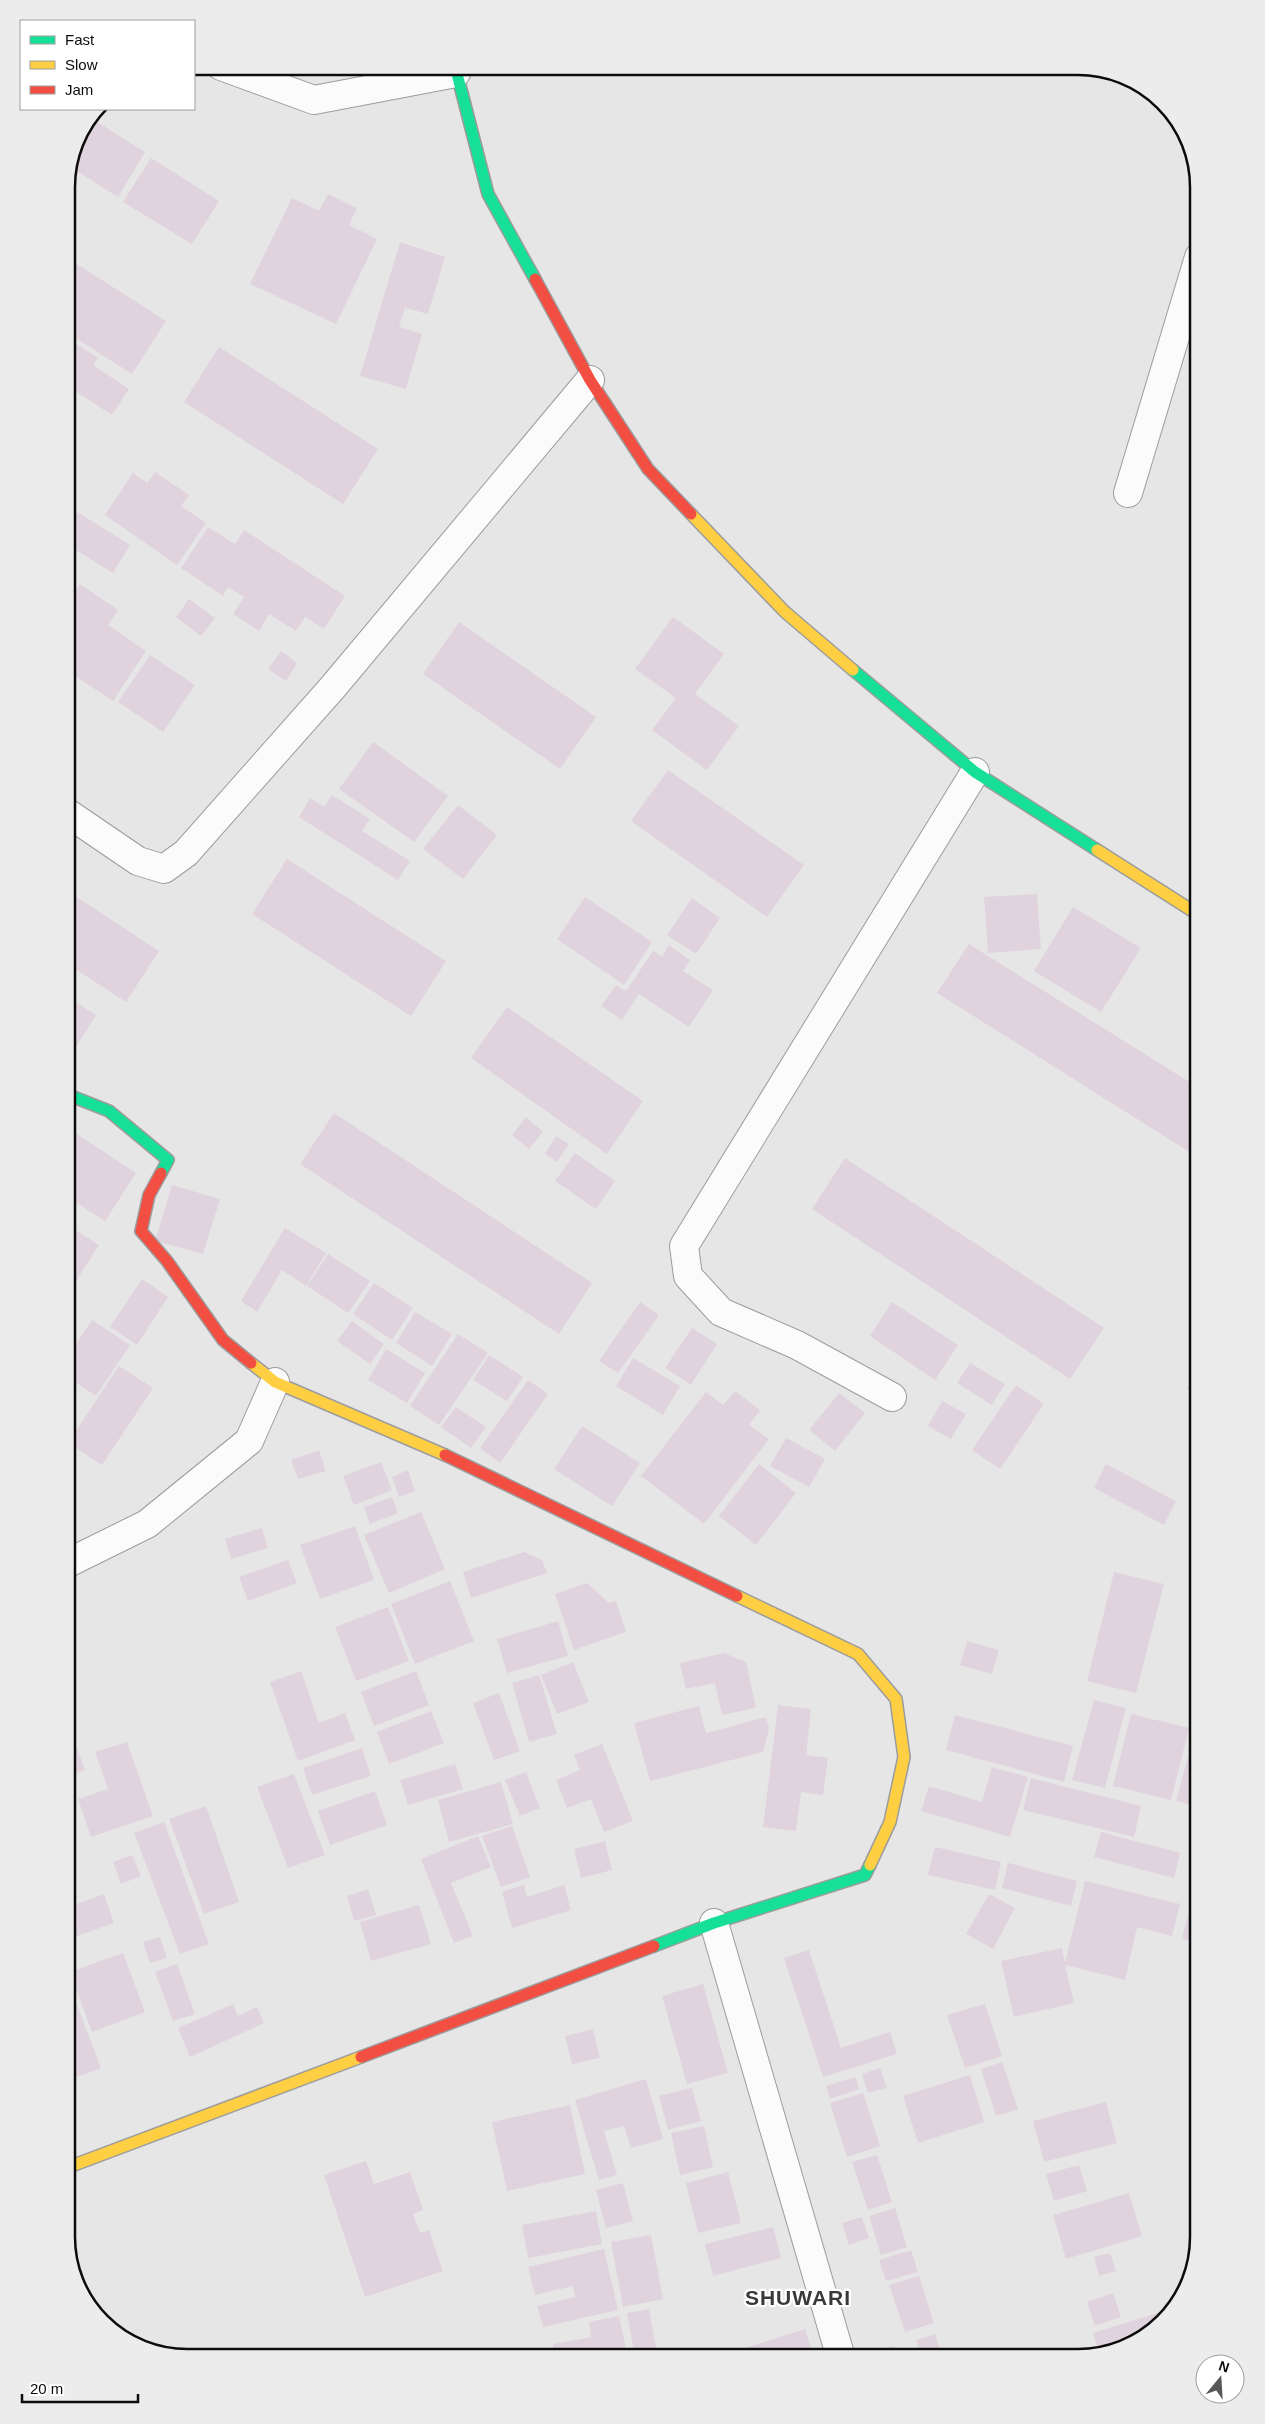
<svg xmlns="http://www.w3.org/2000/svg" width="1265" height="2424" font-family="Arial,sans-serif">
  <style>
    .building { fill: #e0d3de }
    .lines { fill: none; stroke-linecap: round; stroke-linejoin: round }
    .street-casing { stroke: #9c9c9d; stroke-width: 30 }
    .fast-casing { stroke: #9c9c9d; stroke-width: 14 }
    .slow-casing { stroke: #9c9c9d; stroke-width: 14 }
    .jam-casing { stroke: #9c9c9d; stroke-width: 14 }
    .street { stroke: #fbfbfb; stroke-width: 28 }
    .fast { stroke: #16e098; stroke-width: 11 }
    .slow { stroke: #ffcf43; stroke-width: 11 }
    .jam { stroke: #f24e42; stroke-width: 11 }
    .labels { text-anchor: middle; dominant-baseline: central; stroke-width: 4.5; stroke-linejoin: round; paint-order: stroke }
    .district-label { font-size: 21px; font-weight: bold; letter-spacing: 1px; fill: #39393b; stroke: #fff }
    .rim { fill: none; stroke: #0c0c0c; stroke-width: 2.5 }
  </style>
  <rect width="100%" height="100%" fill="#e6e6e6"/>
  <path class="building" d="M 91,118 L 145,152 L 118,197 L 69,166 L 76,140 Z
    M 151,158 L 219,201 L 192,244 L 123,202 Z
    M 328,194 L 357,208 L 349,225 L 377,239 L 336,324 L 250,284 L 292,198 L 319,211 Z
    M 400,242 L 445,257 L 428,314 L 405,308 L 399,327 L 422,334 L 406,389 L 360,376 Z
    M 66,257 L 166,321 L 132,374 L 66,332 Z
    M 68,338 L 98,358 L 93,365 L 129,389 L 112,415 L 66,385 L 66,341 Z
    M 219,347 L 378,449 L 343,504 L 184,402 Z
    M 155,472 L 189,495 L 181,506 L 206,523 L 177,565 L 105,515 L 133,473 L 147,483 Z
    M 77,512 L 130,545 L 113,573 L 66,544 L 66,529 Z
    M 208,527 L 235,544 L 244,530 L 345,596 L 324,629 L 305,617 L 296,631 L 269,614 L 259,631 L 233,614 L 244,597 L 228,587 L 223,596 L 181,568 Z
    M 80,584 L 118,610 L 108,625 L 146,651 L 113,701 L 66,670 L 66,630 L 73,620 L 66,616 L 66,604 Z
    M 189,599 L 215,618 L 201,636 L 176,617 Z
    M 673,617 L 724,654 L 695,694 L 739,726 L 707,770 L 652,730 L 676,698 L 635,669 Z
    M 459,622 L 596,717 L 560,769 L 423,674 Z
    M 281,651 L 297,663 L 286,681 L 268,669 Z
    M 150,655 L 195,685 L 163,732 L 118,702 Z
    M 373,742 L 448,796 L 414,842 L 339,789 Z
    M 668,770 L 804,865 L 767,917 L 631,821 Z
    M 332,795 L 370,819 L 362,831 L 410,861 L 398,880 L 299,817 L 310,798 L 324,807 Z
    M 458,805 L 497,835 L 463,879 L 423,849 Z
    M 287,859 L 446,961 L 411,1016 L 252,914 Z
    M 66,890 L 159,951 L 126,1002 L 66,963 Z
    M 1037,894 L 1041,949 L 988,953 L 984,897 Z
    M 585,897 L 652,942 L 624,985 L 557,939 Z
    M 692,898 L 720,918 L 696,954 L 667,935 Z
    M 1073,907 L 1141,948 L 1101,1012 L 1034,971 Z
    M 969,944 L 1199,1088 L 1199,1158 L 937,993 Z
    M 669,945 L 690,960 L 683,971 L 713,990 L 689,1027 L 639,994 L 622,1020 L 601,1006 L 616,985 L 626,991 L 653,951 L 662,957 Z
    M 66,996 L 96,1015 L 76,1047 L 66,1041 Z
    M 507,1007 L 643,1101 L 607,1154 L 471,1058 Z
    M 334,1113 L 592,1283 L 559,1334 L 300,1164 Z
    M 526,1117 L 543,1132 L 529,1149 L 512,1135 Z
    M 68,1128 L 136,1173 L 105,1221 L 66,1196 Z
    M 556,1136 L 569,1144 L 557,1162 L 545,1154 Z
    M 575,1153 L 615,1181 L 596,1209 L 555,1181 Z
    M 845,1158 L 1104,1328 L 1070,1379 L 812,1209 Z
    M 172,1185 L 220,1199 L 203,1254 L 155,1241 Z
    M 66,1224 L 99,1245 L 76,1281 L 66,1275 Z
    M 285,1228 L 326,1253 L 306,1286 L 282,1270 L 257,1312 L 241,1301 Z
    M 328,1254 L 370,1281 L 348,1313 L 307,1286 Z
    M 142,1279 L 168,1297 L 137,1345 L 110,1327 Z
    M 66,1282 L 77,1289 L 66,1304 Z
    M 374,1283 L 413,1308 L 392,1340 L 353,1314 Z
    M 640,1302 L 659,1315 L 618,1373 L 599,1361 Z
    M 892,1302 L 958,1345 L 935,1380 L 870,1336 Z
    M 415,1312 L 452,1334 L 432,1366 L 396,1343 Z
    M 92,1320 L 130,1345 L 96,1396 L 66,1376 L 66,1359 Z
    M 352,1321 L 384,1344 L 370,1364 L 337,1341 Z
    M 692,1328 L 717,1344 L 691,1385 L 665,1368 Z
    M 458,1334 L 488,1353 L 439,1425 L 410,1406 Z
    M 386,1349 L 425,1373 L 407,1403 L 368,1380 Z
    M 489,1355 L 523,1377 L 507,1401 L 473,1380 Z
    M 633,1358 L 680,1386 L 663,1415 L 616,1386 Z
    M 970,1363 L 1005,1384 L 992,1405 L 957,1383 Z
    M 119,1366 L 153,1388 L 102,1465 L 68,1443 Z
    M 1199,1374 L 1199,1398 L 1187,1389 Z
    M 528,1380 L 548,1394 L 500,1463 L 480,1448 Z
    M 1016,1385 L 1044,1404 L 1000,1469 L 972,1450 Z
    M 735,1391 L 760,1410 L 749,1425 L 769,1439 L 704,1524 L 641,1476 L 706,1392 L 723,1405 Z
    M 839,1393 L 865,1413 L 835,1451 L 809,1430 Z
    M 942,1401 L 966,1414 L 951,1439 L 928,1426 Z
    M 456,1407 L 486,1427 L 471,1448 L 441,1427 Z
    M 582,1426 L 640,1463 L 612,1506 L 554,1469 Z
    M 786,1438 L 825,1459 L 809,1487 L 770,1466 Z
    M 319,1450 L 326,1471 L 298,1479 L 291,1460 Z
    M 381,1462 L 392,1490 L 354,1505 L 343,1476 Z
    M 759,1464 L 796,1493 L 756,1545 L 719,1516 Z
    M 1106,1464 L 1176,1501 L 1164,1525 L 1094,1488 Z
    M 408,1470 L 415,1491 L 399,1497 L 392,1477 Z
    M 392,1497 L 398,1513 L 370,1524 L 364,1507 Z
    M 421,1512 L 445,1569 L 389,1593 L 364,1535 Z
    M 355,1526 L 374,1580 L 320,1599 L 300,1545 Z
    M 262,1528 L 268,1548 L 231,1559 L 225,1539 Z
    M 524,1552 L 542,1560 L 547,1573 L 471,1598 L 463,1572 Z
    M 288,1560 L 297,1583 L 248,1601 L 239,1577 Z
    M 1199,1570 L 1199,1590 L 1189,1583 Z
    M 1114,1572 L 1164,1584 L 1136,1693 L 1087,1681 Z
    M 450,1581 L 474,1641 L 415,1664 L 391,1604 Z
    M 587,1583 L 609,1603 L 616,1601 L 626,1632 L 574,1650 L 555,1594 Z
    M 388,1607 L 409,1661 L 356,1681 L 335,1627 Z
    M 558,1621 L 568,1656 L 507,1673 L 497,1639 Z
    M 967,1641 L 999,1650 L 992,1674 L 960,1665 Z
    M 724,1653 L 746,1662 L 756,1708 L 722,1715 L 715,1683 L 686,1689 L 680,1663 Z
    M 573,1662 L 589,1702 L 557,1714 L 541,1675 Z
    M 301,1671 L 319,1723 L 345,1713 L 355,1740 L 298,1761 L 270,1682 Z
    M 416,1671 L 429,1705 L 374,1726 L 361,1692 Z
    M 539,1675 L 557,1734 L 529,1742 L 512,1683 Z
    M 499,1693 L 520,1751 L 494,1760 L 473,1703 Z
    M 1094,1700 L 1126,1708 L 1105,1788 L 1072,1780 Z
    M 778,1705 L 811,1709 L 806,1755 L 828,1758 L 823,1795 L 801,1792 L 796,1831 L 763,1827 Z
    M 699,1706 L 706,1733 L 766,1717 L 769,1729 L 763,1752 L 650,1781 L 634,1723 Z
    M 431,1711 L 444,1743 L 389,1764 L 377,1732 Z
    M 1131,1714 L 1189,1728 L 1171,1800 L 1113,1786 Z
    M 955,1715 L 1073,1746 L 1064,1782 L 946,1750 Z
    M 66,1717 L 85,1770 L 66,1777 Z
    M 127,1742 L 153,1816 L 91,1837 L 78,1799 L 108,1789 L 95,1752 Z
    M 602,1744 L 633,1821 L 604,1832 L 591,1799 L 567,1808 L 556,1780 L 580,1770 L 574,1755 Z
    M 362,1748 L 371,1776 L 312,1795 L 303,1768 Z
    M 1190,1750 L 1199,1753 L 1199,1807 L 1176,1801 Z
    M 455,1764 L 463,1789 L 408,1805 L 400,1780 Z
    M 992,1767 L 1028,1777 L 1010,1837 L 921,1811 L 929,1786 L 982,1802 Z
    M 526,1772 L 540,1808 L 520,1816 L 505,1780 Z
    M 294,1774 L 325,1855 L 288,1868 L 257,1787 Z
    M 1031,1778 L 1141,1806 L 1134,1837 L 1023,1810 Z
    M 501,1782 L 513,1824 L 449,1842 L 438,1800 Z
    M 375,1791 L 387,1825 L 330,1845 L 318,1811 Z
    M 68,1799 L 74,1818 L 66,1820 L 66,1800 Z
    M 206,1806 L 239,1902 L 204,1914 L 169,1819 Z
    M 164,1822 L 209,1944 L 180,1954 L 134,1833 Z
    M 512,1826 L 530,1877 L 501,1887 L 482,1836 Z
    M 1101,1832 L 1180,1853 L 1174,1878 L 1094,1857 Z
    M 478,1836 L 491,1867 L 451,1883 L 473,1936 L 454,1943 L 421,1859 Z
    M 605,1841 L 612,1870 L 581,1878 L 574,1849 Z
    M 935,1847 L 1001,1862 L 995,1890 L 928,1875 Z
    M 132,1855 L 141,1876 L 121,1884 L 113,1862 Z
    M 1008,1863 L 1077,1881 L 1071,1906 L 1002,1888 Z
    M 66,1869 L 77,1897 L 66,1901 Z
    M 1085,1881 L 1180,1904 L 1172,1936 L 1137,1927 L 1125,1980 L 1065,1965 L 1074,2003 L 1014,2017 L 1001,1961 L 1062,1948 L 1065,1963 Z
    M 524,1885 L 527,1897 L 564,1885 L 571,1910 L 512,1928 L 502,1892 Z
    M 368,1889 L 376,1915 L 354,1921 L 347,1896 Z
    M 104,1894 L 114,1923 L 66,1940 L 66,1908 Z
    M 989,1894 L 1015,1908 L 993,1949 L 966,1934 Z
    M 419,1905 L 431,1944 L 371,1961 L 360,1922 Z
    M 1190,1906 L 1199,1908 L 1199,1943 L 1182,1939 Z
    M 160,1937 L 167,1958 L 150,1963 L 143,1942 Z
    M 809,1950 L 841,2048 L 890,2032 L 897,2054 L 823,2077 L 784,1958 Z
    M 123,1953 L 145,2012 L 92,2032 L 70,1972 Z
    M 177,1964 L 195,2014 L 173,2021 L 155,1972 Z
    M 66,1976 L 101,2068 L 66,2081 Z
    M 703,1984 L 728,2073 L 687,2084 L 662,1996 Z
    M 233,2004 L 238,2016 L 257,2007 L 264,2023 L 190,2057 L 178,2028 Z
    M 985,2004 L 1002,2056 L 965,2068 L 947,2015 Z
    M 593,2029 L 600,2058 L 572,2064 L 565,2036 Z
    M 1002,2062 L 1018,2109 L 996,2116 L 981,2069 Z
    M 880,2068 L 887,2088 L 868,2093 L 862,2074 Z
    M 970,2075 L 984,2122 L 918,2143 L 903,2096 Z
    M 856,2077 L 859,2089 L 830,2099 L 826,2086 Z
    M 646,2079 L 663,2139 L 631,2148 L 624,2126 L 604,2131 L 617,2175 L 599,2180 L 575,2100 Z
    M 692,2088 L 701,2121 L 668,2130 L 659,2096 Z
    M 863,2093 L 880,2146 L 847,2157 L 830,2103 Z
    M 1106,2102 L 1117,2143 L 1044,2162 L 1033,2121 Z
    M 570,2105 L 585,2174 L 507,2191 L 492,2122 Z
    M 704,2126 L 713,2167 L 680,2175 L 671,2133 Z
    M 877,2155 L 892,2202 L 868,2210 L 852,2162 Z
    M 366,2161 L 374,2184 L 410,2172 L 423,2210 L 413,2214 L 420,2233 L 429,2230 L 443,2271 L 365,2297 L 324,2175 Z
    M 1079,2165 L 1087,2191 L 1054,2201 L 1046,2174 Z
    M 728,2172 L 741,2223 L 698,2233 L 686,2183 Z
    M 623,2183 L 633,2221 L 606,2228 L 596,2190 Z
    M 1129,2193 L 1142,2236 L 1066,2259 L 1053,2215 Z
    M 895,2208 L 907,2247 L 881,2255 L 869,2216 Z
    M 596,2211 L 602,2244 L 528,2258 L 522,2225 Z
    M 862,2217 L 869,2238 L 849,2245 L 842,2223 Z
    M 773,2227 L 781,2258 L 713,2276 L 705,2244 Z
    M 651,2235 L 663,2299 L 623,2307 L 611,2242 Z
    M 604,2249 L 618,2310 L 543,2327 L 537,2306 L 575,2297 L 573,2286 L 535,2295 L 528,2267 Z
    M 911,2250 L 918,2272 L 886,2281 L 879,2260 Z
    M 1110,2253 L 1116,2271 L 1099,2276 L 1094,2257 Z
    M 919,2276 L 934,2323 L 905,2332 L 889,2285 Z
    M 1113,2293 L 1121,2317 L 1095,2326 L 1087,2302 Z
    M 649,2309 L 658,2358 L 635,2358 L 627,2313 Z
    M 1167,2310 L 1168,2313 L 1124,2349 L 1099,2354 L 1093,2333 Z
    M 619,2316 L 628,2358 L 556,2358 L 553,2344 L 591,2337 L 589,2322 Z
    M 805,2329 L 814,2358 L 717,2358 L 717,2357 Z
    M 935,2334 L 943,2358 L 922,2358 L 916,2340 Z
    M 894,2346 L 897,2358 L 857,2358 L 857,2357 Z"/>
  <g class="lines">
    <defs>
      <path id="street" d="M 221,66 L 314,100 L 456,73
        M 1128,493 L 1199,257
        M 66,812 L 138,861 L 164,869 L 186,853 L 333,687 L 590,380
        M 892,1397 L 797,1345 L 721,1312 L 688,1276 L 684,1246 L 975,772
        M 66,1564 L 147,1524 L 249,1441 L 275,1382
        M 714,1923 L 841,2358"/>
      <path id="fast" d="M 455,66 L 488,194 L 535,279
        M 853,670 L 975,772 L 1097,850
        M 66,1094 L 109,1111 L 168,1160 L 161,1173
        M 654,1946 L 714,1923 L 865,1875 L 870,1865"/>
      <path id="slow" d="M 691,514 L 785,612 L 853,670
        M 1097,850 L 1199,915
        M 251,1363 L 275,1382 L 445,1455
        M 737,1596 L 858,1654 L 896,1699 L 904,1757 L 890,1822 L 870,1865
        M 66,2168 L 361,2057"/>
      <path id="jam" d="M 535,279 L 590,380 L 648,469 L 691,514
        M 161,1173 L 149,1195 L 141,1231 L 167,1261 L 223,1340 L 251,1363
        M 445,1455 L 737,1596
        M 361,2057 L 654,1946"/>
    </defs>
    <use href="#street" class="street-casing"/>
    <use href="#fast" class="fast-casing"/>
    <use href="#slow" class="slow-casing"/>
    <use href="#jam" class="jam-casing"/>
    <use href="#street" class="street"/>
    <use href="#fast" class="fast"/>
    <use href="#slow" class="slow"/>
    <use href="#jam" class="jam"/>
  </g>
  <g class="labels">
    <g class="district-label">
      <text x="798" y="2297">SHUWARI</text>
    </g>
  </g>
  <path d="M0 0H1265V2424H0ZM187 75H1078A112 112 0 0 1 1190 187V2237A112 112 0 0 1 1078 2349H187A112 112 0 0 1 75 2237V187A112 112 0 0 1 187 75Z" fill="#ececec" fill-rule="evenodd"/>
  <path class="rim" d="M187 75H1078A112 112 0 0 1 1190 187V2237A112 112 0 0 1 1078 2349H187A112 112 0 0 1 75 2237V187A112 112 0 0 1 187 75Z"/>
  <rect x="20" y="20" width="175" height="90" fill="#ffffff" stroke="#9e9e9e"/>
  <rect x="30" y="36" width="25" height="8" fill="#16e098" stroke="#9e9e9e"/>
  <text x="65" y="45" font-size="15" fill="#0c0c0c">Fast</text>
  <rect x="30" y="61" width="25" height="8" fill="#ffcf43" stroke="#9e9e9e"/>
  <text x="65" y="70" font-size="15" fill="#0c0c0c">Slow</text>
  <rect x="30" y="86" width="25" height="8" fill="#f24e42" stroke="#9e9e9e"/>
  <text x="65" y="95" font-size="15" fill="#0c0c0c">Jam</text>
  <g transform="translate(1220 2379) rotate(18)"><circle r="24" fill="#ffffff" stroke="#9e9e9e"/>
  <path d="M0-4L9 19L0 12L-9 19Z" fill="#585858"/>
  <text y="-8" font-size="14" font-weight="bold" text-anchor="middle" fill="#0c0c0c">N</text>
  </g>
  <path d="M22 2394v8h116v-8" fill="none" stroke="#0c0c0c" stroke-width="2.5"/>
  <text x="30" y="2394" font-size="15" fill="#0c0c0c" stroke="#ffffff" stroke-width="4" paint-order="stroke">20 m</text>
</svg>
